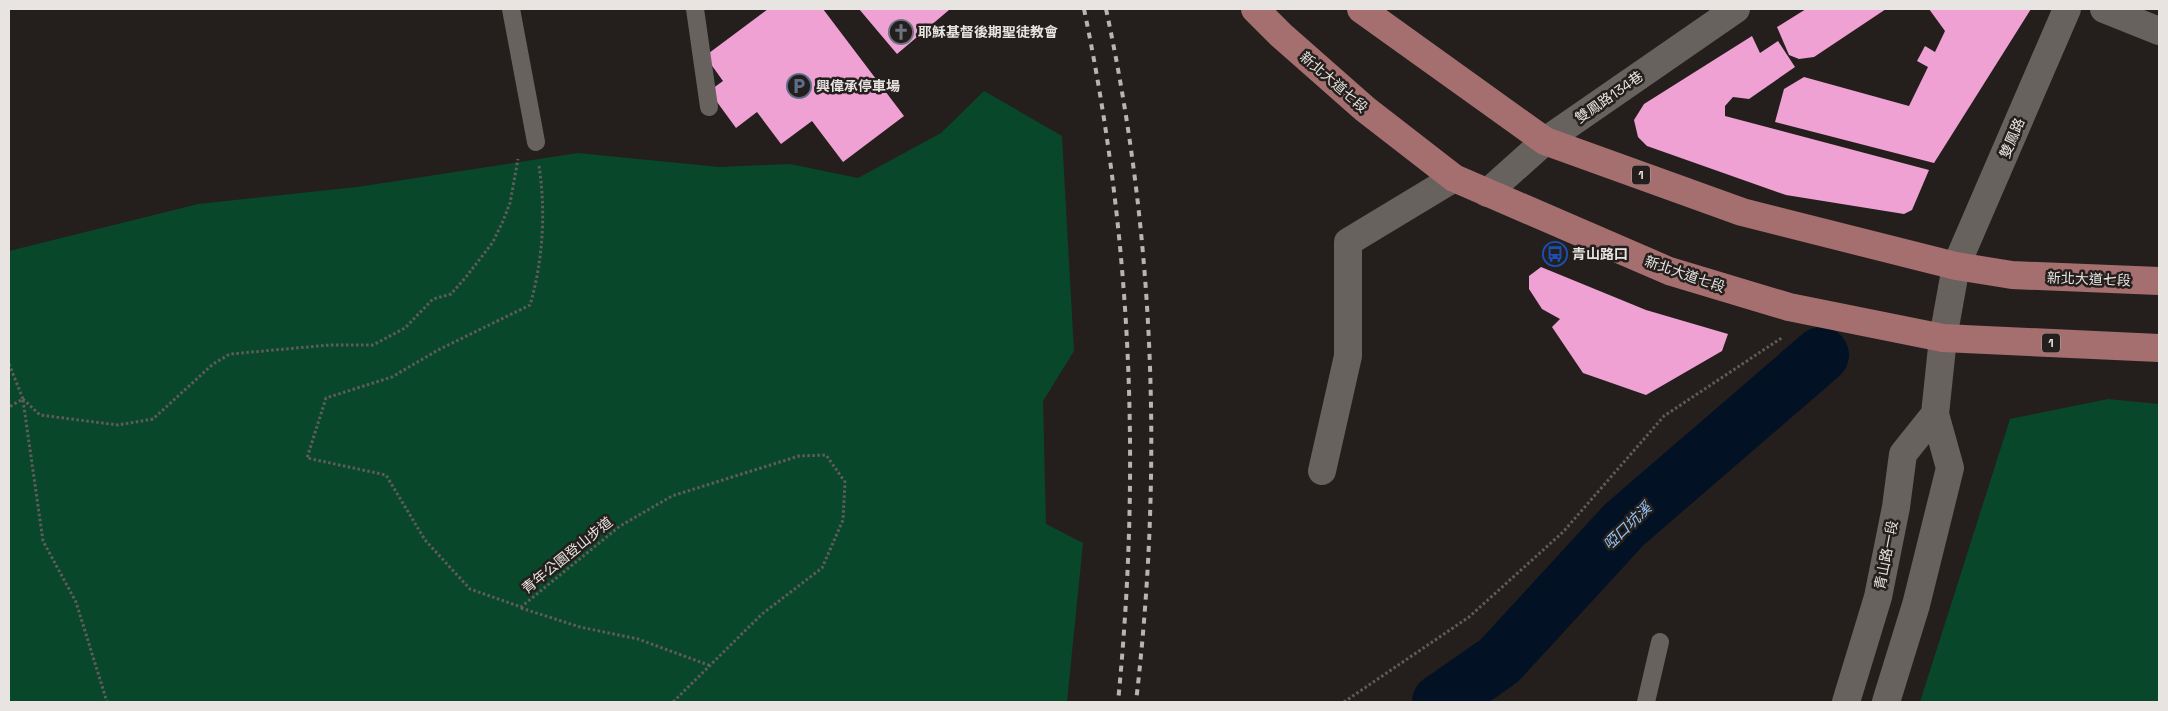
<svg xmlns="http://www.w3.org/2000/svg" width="2168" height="711" font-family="'Space Grotesk','Noto Sans TC',sans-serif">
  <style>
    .green { fill: #084729 }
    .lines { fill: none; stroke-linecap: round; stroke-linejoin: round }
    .river { stroke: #021224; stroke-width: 56 }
    .building { fill: #efa1d3 }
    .path { stroke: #615c59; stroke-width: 3; stroke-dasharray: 2.5 2.5; stroke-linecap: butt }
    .service { stroke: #68625e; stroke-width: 18 }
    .minor { stroke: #68625e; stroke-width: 28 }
    .tertiary { stroke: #68625e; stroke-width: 28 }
    .primary { stroke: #a56e6f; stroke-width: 28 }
    .rail { stroke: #b8b4b1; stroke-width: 4; stroke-dasharray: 6 6; stroke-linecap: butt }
    .labels { text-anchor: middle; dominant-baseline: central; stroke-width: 5; stroke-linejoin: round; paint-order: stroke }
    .shield { fill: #241f1c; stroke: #aca9a6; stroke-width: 1 }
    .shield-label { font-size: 12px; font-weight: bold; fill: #e7e4e1 }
    .poi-label { font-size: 14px; font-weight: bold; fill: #e7e4e1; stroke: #241f1c; text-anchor: start }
    .street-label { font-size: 14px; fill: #e7e4e1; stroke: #241f1c }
    .water-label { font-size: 15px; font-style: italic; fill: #95c4f5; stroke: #241f1c }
  </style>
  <rect width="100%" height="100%" fill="#241f1c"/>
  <path class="green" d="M 984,91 L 1062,136 L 1074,351 L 1043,401 L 1046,524 L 1083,543 L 1067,702 L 9,702 L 9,251 L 198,204 L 357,187 L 578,153 L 719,167 L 790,164 L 858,178 L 941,133 Z
    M 2108,399 L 2159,404 L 2159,702 L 1920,702 L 2010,419 Z"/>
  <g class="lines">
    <path class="river" d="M 1440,702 L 1499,661 L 1624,525 L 1821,355"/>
  </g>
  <path class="building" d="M 768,9 L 823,9 L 904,116 L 843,162 L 812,121 L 781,144 L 757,112 L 736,128 L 709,91 L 723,81 L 705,56 Z
    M 859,9 L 948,9 L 949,10 L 897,54 Z
    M 1806,9 L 1886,9 L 1814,57 L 1799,59 L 1789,55 L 1777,27 Z
    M 1929,9 L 2031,9 L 1934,163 L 1775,122 L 1784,89 L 1804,77 L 1909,106 L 1928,67 L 1917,61 L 1925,46 L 1935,52 L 1945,31 Z
    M 1752,36 L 1760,53 L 1778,41 L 1795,67 L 1749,99 L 1733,97 L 1725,106 L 1725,116 L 1929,170 L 1912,210 L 1904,214 L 1786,195 L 1647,146 L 1638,137 L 1634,120 L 1644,104 Z
    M 1541,267 L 1646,310 L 1728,334 L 1722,351 L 1646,395 L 1583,373 L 1552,327 L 1560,319 L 1542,309 L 1529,289 L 1529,276 Z"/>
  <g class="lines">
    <path class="path" d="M 539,166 C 546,211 543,261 530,305 L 438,350 L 392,377 L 326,398 L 307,458 L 386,475 L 425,540 L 470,589 L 521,607 L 620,526 L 672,496 L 799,456 L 826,455 L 845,482 L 843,520 L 822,568 L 762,614 L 673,702
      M 9,364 L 23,399 L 9,407
      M 23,399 L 40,415 L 118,425 L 153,419 L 213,364 L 230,354 L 330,345 L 373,345 L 405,328 L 433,299 L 451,294 L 466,277 L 493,242 L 503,221 L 510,203 L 518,159
      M 23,400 L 43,541 L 76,602 L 107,702
      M 521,608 L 580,627 L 638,639 L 711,666
      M 1344,702 L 1469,617 L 1563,532 L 1664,416 L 1783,337"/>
    <path class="service" d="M 511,9 L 536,142
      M 695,9 L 709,107
      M 1646,702 L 1660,642"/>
    <path class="minor" d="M 2104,9 L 2159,31
      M 1322,471 L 1348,356 L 1348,242 L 1454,178"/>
    <path class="tertiary" d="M 1487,193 L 1545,141 L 1736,9
      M 1846,702 L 1878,597 L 1896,507 L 1903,454 L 1935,414
      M 1886,702 L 1916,605 L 1950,468 L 1935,414 L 1943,338 L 1956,266 L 2067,9"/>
    <path class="primary" d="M 1255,9 L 1281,35 L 1365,109 L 1454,178 L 1669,271 L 1789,307 L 1943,338 L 2159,348
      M 1361,9 L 1545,141 L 1742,212 L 1956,266 L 2012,275 L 2159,281"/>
    <path class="rail" d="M 1084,9 C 1132,239 1141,469 1118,702
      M 1106,9 C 1155,236 1163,471 1136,702"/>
  </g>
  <defs>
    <symbol id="church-ring" viewBox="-11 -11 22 22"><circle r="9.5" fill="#241f1c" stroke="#6b7280" stroke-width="1.5"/><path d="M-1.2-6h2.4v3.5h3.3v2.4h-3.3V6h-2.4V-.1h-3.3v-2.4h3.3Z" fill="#6b7280"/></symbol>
    <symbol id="parking-ring" viewBox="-11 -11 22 22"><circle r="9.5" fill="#241f1c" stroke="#5c6f8a" stroke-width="1.5"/><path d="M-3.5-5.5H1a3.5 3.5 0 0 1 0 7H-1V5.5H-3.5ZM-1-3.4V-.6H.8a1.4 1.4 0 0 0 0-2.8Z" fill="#5c6f8a"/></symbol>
    <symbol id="bus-ring" viewBox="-11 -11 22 22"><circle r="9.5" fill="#241f1c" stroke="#1a4fb4" stroke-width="1.5"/><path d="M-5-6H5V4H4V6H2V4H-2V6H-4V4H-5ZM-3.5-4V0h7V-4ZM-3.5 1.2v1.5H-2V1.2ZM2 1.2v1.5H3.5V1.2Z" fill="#1a4fb4"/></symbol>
  </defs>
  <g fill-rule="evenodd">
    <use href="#church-ring" x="887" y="18" width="28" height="28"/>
    <use href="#parking-ring" x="785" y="72" width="28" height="28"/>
    <use href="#bus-ring" x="1541" y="240" width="28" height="28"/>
  </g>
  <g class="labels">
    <g class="shield">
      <rect x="1632" y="165.5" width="18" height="19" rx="4"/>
      <rect x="2042" y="333.5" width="18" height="19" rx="4"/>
    </g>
    <g class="shield-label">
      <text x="1641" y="175">1</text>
      <text x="2051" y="343">1</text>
    </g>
    <g class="poi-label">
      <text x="918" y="32">耶穌基督後期聖徒教會</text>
      <text x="816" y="86">興偉承停車場</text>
      <text x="1572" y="254">青山路口</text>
    </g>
    <g class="street-label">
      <text transform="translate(1334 82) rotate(41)">新北大道七段</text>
      <text transform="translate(1609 97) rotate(-35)">雙鳳路134巷</text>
      <text transform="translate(2012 138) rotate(-67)">雙鳳路</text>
      <text transform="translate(1685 274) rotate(19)">新北大道七段</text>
      <text transform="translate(2089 279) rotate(2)">新北大道七段</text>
      <text transform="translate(567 555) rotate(-39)">青年公園登山步道</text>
      <text transform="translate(1886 555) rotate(-79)">青山路一段</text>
    </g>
    <g class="water-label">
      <text transform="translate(1627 526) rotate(-44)">啞口坑溪</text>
    </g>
  </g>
  <rect width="2168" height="711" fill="none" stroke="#e7e4e1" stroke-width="20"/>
</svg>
